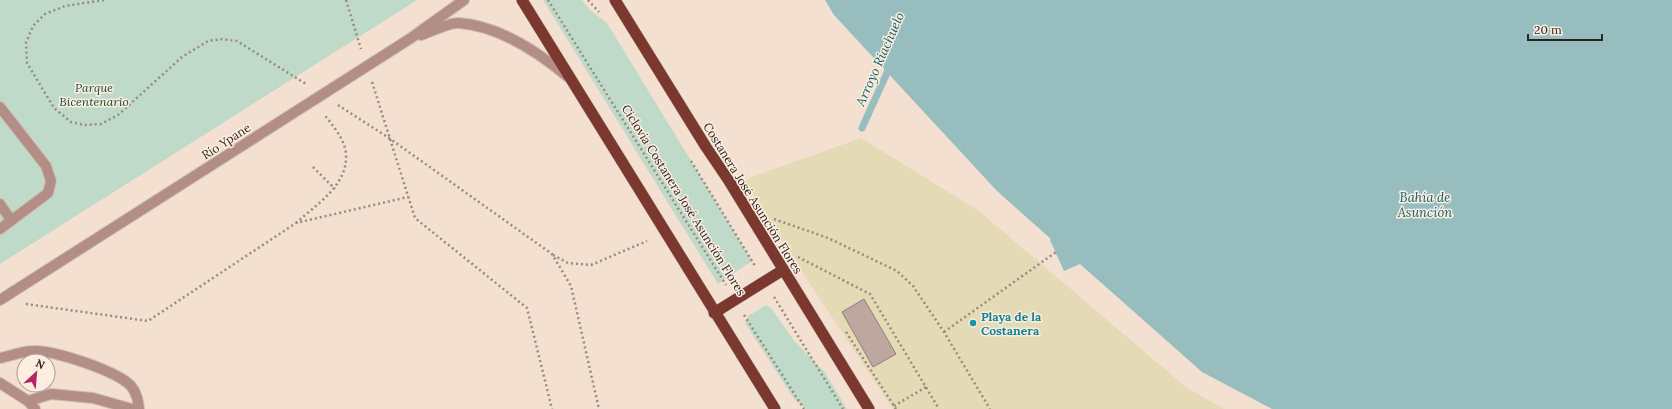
<svg xmlns="http://www.w3.org/2000/svg" width="1672" height="409" font-family="Lora,serif">
  <style>
    .green { fill: #c0daca }
    .sand { fill: #e4dab5 }
    .water { fill: #97bdbe }
    .lines { fill: none; stroke-linecap: round; stroke-linejoin: round }
    .stream { stroke: #97bdbe; stroke-width: 7 }
    .building { fill: #bfa7a1; stroke: #937c77 }
    .service-casing { stroke: #cfbeb1; stroke-width: 12 }
    .minor-casing { stroke: #cfbeb1; stroke-width: 12 }
    .trunk-casing { stroke: #cfbeb1; stroke-width: 12 }
    .path { stroke: #978a7f; stroke-width: 2.5; stroke-dasharray: 2 3; stroke-linecap: butt }
    .service { stroke: #b28e87; stroke-width: 10 }
    .minor { stroke: #b28e87; stroke-width: 10 }
    .trunk { stroke: #7a382e; stroke-width: 11 }
    .culture-dot { fill: #0f9aa8; stroke: #feeee2; stroke-width: 1.5 }
    .labels { text-anchor: middle; dominant-baseline: central; stroke-width: 3; stroke-linejoin: round; paint-order: stroke }
    .park-label { font-size: 12px; font-style: italic; fill: #164b31; stroke: #feeee2 }
    .street-label { font-size: 12px; fill: #2c251f; stroke: #feeee2 }
    .culture-label { font-size: 12px; font-weight: bold; fill: #0d838f; stroke: #feeee2; text-anchor: start }
    .water-label { font-size: 13px; font-style: italic; fill: #116063; stroke: #feeee2 }
  </style>
  <rect width="100%" height="100%" fill="#f3e0d1"/>
  <path class="green" d="M 0,0 L 417,0 L 0,264 Z
    M 543,0 L 582,0 L 590,10 L 607,23 L 752,261 L 718,284 Z
    M 766,305 L 771,308 L 795,342 L 824,371 L 847,409 L 806,409 L 794,399 L 745,323 L 748,316 Z"/>
  <path class="sand" d="M 861,138 L 979,211 L 1187,388 L 1224,409 L 893,409 L 792,257 L 744,180 Z"/>
  <path class="water" d="M 825,0 L 1672,0 L 1672,409 L 1272,409 L 1202,372 L 1080,264 L 1064,271 L 1050,240 L 1051,239 L 997,191 L 834,15 Z"/>
  <g class="lines">
    <path class="stream" d="M 862,128 L 891,64"/>
  </g>
  <path class="building" d="M 864,299 L 896,354 L 873,367 L 842,312 Z"/>
  <g class="lines">
    <defs>
      <path id="service" d="M 0,107 L 46,166 L 51,181 L 48,193 L 0,229
        M 0,204 L 11,220
        M 0,358 C 10,356 23,351 33,351 C 54,350 117,371 131,386 C 137,393 138,401 139,409
        M 0,383 L 28,401 L 35,409
        M 28,401 L 51,394 L 93,398 L 132,409"/>
      <path id="minor" d="M 421,35 C 430,32 450,22 459,23 C 500,26 538,52 568,77
        M 0,300 L 411,38 L 464,0"/>
      <path id="trunk" d="M 522,0 L 775,409
        M 615,0 L 706,147 L 729,181 L 869,409
        M 714,313 L 783,270"/>
    </defs>
    <use href="#service" class="service-casing"/>
    <use href="#minor" class="minor-casing"/>
    <use href="#trunk" class="trunk-casing"/>
    <path class="path" d="M 104,0 L 65,6 L 45,14 L 33,26 L 26,43 L 27,63 L 54,108 L 71,122 L 84,125 L 101,124 L 118,115 L 182,57 L 208,41 L 222,39 L 237,41 L 306,84
      M 346,0 L 361,49
      M 548,0 L 726,285
      M 588,0 L 599,12
      M 372,82 L 415,218 L 527,308 L 552,409
      M 338,105 L 389,138 L 552,254 L 571,286 L 599,409
      M 691,161 L 755,266
      M 313,167 L 335,189
      M 774,219 L 828,238 L 897,271 L 913,286 L 944,332 L 990,409
      M 296,223 C 317,204 348,185 346,154 C 345,139 332,125 324,114
      M 553,255 L 568,263 L 591,265 L 647,241
      M 798,257 L 870,294 L 939,409
      M 774,297 L 843,409
      M 26,304 L 148,321 L 296,223 L 408,197
      M 744,315 L 804,409
      M 846,332 L 896,409
      M 944,332 L 1056,252
      M 894,406 L 926,387"/>
    <use href="#service" class="service"/>
    <use href="#minor" class="minor"/>
    <use href="#trunk" class="trunk"/>
  </g>
  <circle class="culture-dot" cx="973" cy="323" r="4"/>
  <g class="labels">
    <g class="park-label">
      <text x="94" y="87">Parque<tspan x="94" dy="14">Bicentenario</tspan></text>
    </g>
    <g class="street-label">
      <text transform="translate(226 141) rotate(-33)">Río Ypane</text>
      <text transform="translate(753 198) rotate(58)">Costanera José Asunción Flores</text>
      <text transform="translate(684 200) rotate(58)">Ciclovia Costanera José Asunción Flores</text>
    </g>
    <g class="culture-label">
      <text x="981" y="316">Playa de la<tspan x="981" dy="14">Costanera</tspan></text>
    </g>
    <g class="water-label">
      <text transform="translate(880 59) rotate(-66)">Arroyo Riachuelo</text>
      <text x="1425" y="197">Bahía de<tspan x="1425" dy="15">Asunción</tspan></text>
    </g>
  </g>
  <g transform="translate(36 373) rotate(26)"><circle r="19" fill="#feeee2" stroke="#aa9e94"/>
  <path d="M0-3L7 15L0 10L-7 15Z" fill="#b3265f"/>
  <text y="-6" font-size="11" font-weight="bold" text-anchor="middle" fill="#2c251f">N</text>
  </g>
  <path d="M1528 34v6h74v-6" fill="none" stroke="#2c251f" stroke-width="2"/>
  <text x="1534" y="34" font-size="12" fill="#2c251f" stroke="#feeee2" stroke-width="3" paint-order="stroke">20 m</text>
</svg>
